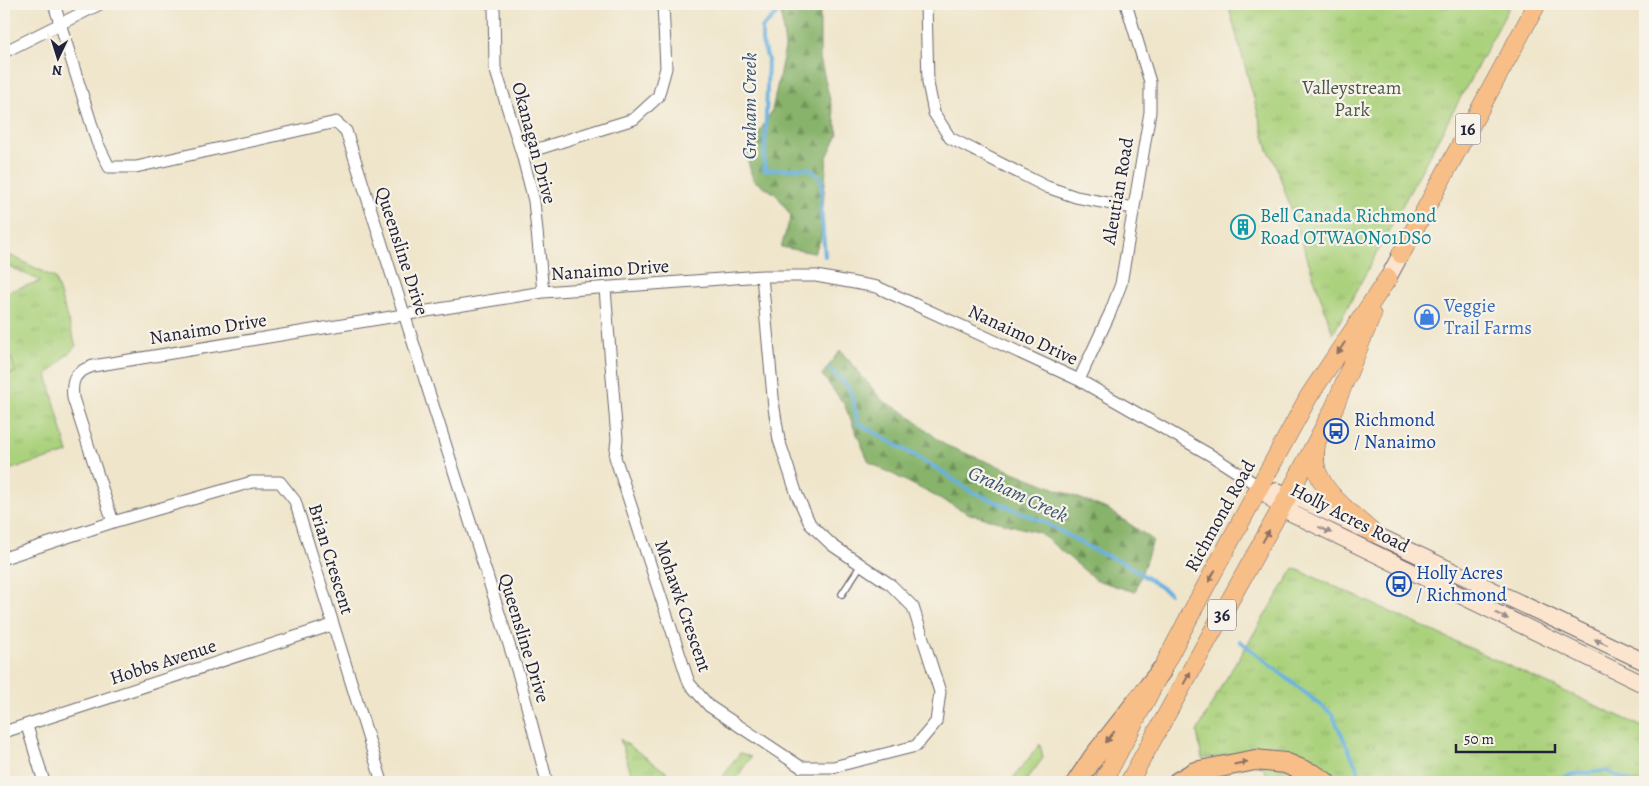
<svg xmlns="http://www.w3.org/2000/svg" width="1649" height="786" font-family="Alegreya,serif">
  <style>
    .grass { fill: url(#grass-tufts); stroke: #667a5b }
    .forest { fill: url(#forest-firs); stroke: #546a53 }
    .pitch { fill: #aad17b; stroke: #667a5b }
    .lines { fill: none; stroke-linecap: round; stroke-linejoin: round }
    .stream { stroke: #67b1df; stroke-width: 4 }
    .lane-casing { stroke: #6a666d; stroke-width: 8 }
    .street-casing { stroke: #6a666d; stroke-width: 13 }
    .secondary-casing { stroke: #6a666d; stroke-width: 18 }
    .primary-casing { stroke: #6a666d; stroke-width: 19 }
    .highway-casing { stroke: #6a666d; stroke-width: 22 }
    .lane { stroke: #fff; stroke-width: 5.5 }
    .street { stroke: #fff; stroke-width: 11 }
    .secondary { stroke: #fce5cf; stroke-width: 16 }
    .primary { stroke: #f7be88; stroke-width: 18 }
    .highway { stroke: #f7be88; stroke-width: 20 }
    .oneway { fill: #8c7062 }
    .oneway2 { fill: #9a8d8c }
    .labels { text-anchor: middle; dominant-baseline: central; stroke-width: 4.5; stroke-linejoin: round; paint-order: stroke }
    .shield { fill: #f7f3e8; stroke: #62616f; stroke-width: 1 }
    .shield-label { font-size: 18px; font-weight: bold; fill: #22223b }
    .park-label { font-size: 19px; fill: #4b574e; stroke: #f7f3e8 }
    .street-label { font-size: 19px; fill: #22223b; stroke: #f7f3e8 }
    .culture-label { font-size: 19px; fill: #0d838f; stroke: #f7f3e8; text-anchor: start }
    .shop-label { font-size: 19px; fill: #366cbe; stroke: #f7f3e8; text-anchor: start }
    .transit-label { font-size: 19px; fill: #164399; stroke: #f7f3e8; text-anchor: start }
    .water-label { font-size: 20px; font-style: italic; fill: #3a5474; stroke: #f7f3e8 }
  </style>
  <defs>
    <pattern id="grass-tufts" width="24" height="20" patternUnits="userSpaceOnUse" patternTransform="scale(1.25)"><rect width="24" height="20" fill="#aad17b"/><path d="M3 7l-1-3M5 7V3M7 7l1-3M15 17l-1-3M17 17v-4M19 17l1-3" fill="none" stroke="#92b36b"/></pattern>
    <pattern id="forest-firs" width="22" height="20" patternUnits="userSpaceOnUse" patternTransform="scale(1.25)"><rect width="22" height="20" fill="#87b36b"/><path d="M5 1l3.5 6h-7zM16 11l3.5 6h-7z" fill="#6e9159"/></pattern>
  </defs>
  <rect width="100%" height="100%" fill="#f7f3e8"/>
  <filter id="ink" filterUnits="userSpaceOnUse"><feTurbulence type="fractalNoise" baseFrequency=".02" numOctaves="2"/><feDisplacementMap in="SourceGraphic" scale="10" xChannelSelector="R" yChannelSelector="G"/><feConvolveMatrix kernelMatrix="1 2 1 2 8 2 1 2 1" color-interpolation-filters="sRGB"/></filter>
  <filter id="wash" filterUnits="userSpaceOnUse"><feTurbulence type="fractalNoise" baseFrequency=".0096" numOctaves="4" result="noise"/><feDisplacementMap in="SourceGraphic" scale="20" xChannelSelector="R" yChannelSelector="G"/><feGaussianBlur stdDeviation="1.12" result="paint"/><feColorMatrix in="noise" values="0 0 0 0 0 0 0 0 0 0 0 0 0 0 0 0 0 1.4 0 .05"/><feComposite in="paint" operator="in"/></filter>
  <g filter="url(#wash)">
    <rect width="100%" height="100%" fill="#efe5ca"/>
    <path class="grass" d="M 1228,4 L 1511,4 L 1333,334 L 1276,165 L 1268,150 Z
      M 4,252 L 55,278 L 76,346 L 47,375 L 68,453 L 4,471 L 4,293 L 41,281 L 4,264 Z
      M 1294,568 L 1645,728 L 1645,782 L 1270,782 L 1256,752 L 1202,759 L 1197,732 L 1221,687 Z
      M 620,739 L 680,782 L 634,782 Z
      M 1040,744 L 1043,758 L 1025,782 L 1010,782 Z
      M 740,753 L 751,757 L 734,782 L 719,782 Z"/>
    <path class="forest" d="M 780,4 L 820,4 L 820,58 L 838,134 L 827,157 L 820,241 L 814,253 L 781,247 L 791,216 L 776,194 L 753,180 L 746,154 L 772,111 L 785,48 Z
      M 840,350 L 883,401 L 904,412 L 945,445 L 1109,510 L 1153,540 L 1135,592 L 1096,580 L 1040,533 L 970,514 L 869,462 L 844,404 L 822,375 Z"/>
    <path class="pitch" d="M 11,357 L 16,372 L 4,376 L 4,359 Z"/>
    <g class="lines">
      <path class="stream" d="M 787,4 L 762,28 L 762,42 L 768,59 L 764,170 L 809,168 L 822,179 L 821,209 L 825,256
        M 830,369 L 850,389 L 858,423 L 943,472 L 968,490 L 1046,523 L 1098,552 L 1125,563 L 1169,593
        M 1240,641 L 1332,714 L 1361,776 L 1369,782
        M 1552,782 L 1574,774 L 1606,771 L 1631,782"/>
    </g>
  </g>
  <g filter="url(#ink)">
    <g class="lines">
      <defs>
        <path id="lane" d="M 842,594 L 861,565"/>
        <path id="street" d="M 54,4 L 97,142 L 109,167 L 136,167 L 336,122 L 346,131 L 519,676 L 547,782
          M 494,4 L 495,68 L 522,154 L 534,201 L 543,292
          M 926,4 L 928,83 L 934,113 L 950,138 L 1047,187 L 1076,197 L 1133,208
          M 4,52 L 100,4
          M 522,154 L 634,119 L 658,97 L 666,68 L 663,4
          M 605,289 L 617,439 L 615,457 L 689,683 L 709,706 L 801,767 L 833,767 L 916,746 L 936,722 L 940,692 L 913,607 L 891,585 L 832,545 L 810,524 L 797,495 L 779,440 L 774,408 L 762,276
          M 1079,380 L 1110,313 L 1121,284 L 1150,112 L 1150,82 L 1126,4
          M 113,522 L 73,398 C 71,379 75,372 93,366 L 543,292 L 762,276 L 816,276 L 877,287 L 1079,380 L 1212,456 L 1260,487
          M 4,558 L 113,522 L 252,482 L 280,482 L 295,501 L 382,782
          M 27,726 L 44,782
          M 4,732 L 332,625"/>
        <path id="secondary" d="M 1388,278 L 1401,254
          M 1260,487 L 1281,508 L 1645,685
          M 1277,491 L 1300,499 L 1645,662"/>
        <path id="primary" d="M 1401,254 L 1537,4
          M 1316,446 C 1315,455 1314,464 1318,473 C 1327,497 1355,516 1373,533
          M 1103,782 L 1196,604 L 1309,396 L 1388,278
          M 1129,782 L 1289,494 L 1334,408 L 1372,315"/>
        <path id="highway" d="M 1077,782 L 1093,758 L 1161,671
          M 1178,782 L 1195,772 L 1255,760 L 1285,763 L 1314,775 L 1325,782"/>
      </defs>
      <use href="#lane" class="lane-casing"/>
      <use href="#street" class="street-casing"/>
      <use href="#secondary" class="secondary-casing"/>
      <use href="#primary" class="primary-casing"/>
      <use href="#highway" class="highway-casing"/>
      <use href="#lane" class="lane"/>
      <use href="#street" class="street"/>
      <use href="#secondary" class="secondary"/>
      <use href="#primary" class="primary"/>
      <use href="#highway" class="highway"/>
    </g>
    <defs><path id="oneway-solid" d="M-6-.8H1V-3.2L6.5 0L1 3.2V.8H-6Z" transform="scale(1.25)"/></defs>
    <g class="oneway">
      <use href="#oneway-solid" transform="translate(1341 348) rotate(124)"/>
      <use href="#oneway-solid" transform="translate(1266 536) rotate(-61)"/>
      <use href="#oneway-solid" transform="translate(1212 576) rotate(119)"/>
      <use href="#oneway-solid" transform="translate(1187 678) rotate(-61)"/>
      <use href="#oneway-solid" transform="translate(1110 737) rotate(128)"/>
      <use href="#oneway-solid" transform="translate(1241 763) rotate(-11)"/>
    </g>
    <g class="oneway2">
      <use href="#oneway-solid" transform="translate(1325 530) rotate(26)"/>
      <use href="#oneway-solid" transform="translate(1502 616) rotate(26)"/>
      <use href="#oneway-solid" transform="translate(1601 642) rotate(-156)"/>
    </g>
  </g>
  <defs>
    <symbol id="building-ring" viewBox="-11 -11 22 22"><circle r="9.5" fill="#f7f3e8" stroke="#0f9aa8" stroke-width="1.5"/><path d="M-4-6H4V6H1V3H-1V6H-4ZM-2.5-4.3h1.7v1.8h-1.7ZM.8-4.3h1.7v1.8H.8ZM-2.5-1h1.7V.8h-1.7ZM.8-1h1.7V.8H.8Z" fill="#0f9aa8"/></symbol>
    <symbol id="shop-ring" viewBox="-11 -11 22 22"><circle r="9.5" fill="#f7f3e8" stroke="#3f7fe0" stroke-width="1.5"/><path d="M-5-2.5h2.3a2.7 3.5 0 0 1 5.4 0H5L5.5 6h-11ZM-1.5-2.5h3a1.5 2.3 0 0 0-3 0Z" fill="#3f7fe0"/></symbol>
    <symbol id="bus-ring" viewBox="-11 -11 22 22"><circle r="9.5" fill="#f7f3e8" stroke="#1a4fb4" stroke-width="1.5"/><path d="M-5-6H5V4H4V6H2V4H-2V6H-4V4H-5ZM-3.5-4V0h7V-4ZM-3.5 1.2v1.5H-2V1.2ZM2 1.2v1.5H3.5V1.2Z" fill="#1a4fb4"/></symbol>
  </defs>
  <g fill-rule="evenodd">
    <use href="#building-ring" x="1229" y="213" width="28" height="28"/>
    <use href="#shop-ring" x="1413" y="303" width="28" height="28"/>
    <use href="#bus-ring" x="1322" y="417" width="28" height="28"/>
    <use href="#bus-ring" x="1385" y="570" width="28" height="28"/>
  </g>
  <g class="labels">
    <g class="shield">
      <rect x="1455.5" y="113.5" width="25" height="31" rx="4"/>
      <rect x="1208" y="599.5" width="28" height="31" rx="4"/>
    </g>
    <g class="shield-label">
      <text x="1468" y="129">16</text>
      <text x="1222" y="615">36</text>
    </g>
    <g class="park-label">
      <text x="1352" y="88">Valleystream<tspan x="1352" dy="22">Park</tspan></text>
    </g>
    <g class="street-label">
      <text transform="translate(534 143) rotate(75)">Okanagan Drive</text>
      <text transform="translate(1118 191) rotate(-80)">Aleutian Road</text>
      <text transform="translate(402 251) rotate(72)">Queensline Drive</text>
      <text transform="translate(610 270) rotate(-4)">Nanaimo Drive</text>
      <text transform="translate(208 329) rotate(-9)">Nanaimo Drive</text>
      <text transform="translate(1023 335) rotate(25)">Nanaimo Drive</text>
      <text transform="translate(1220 516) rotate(-61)">Richmond Road</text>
      <text transform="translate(1350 518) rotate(27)">Holly Acres Road</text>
      <text transform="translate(331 559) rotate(73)">Brian Crescent</text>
      <text transform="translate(683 606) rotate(71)">Mohawk Crescent</text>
      <text transform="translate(524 638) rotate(73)">Queensline Drive</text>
      <text transform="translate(163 662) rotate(-18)">Hobbs Avenue</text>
    </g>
    <g class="culture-label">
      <text x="1260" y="216">Bell Canada Richmond<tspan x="1260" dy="22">Road OTWAON01DS0</tspan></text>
    </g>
    <g class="shop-label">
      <text x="1444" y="306">Veggie<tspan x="1444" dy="22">Trail Farms</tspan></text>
    </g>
    <g class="transit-label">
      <text x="1354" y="420">Richmond<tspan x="1354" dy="22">/ Nanaimo</tspan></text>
      <text x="1416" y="573">Holly Acres<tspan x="1416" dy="22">/ Richmond</tspan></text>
    </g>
    <g class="water-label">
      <text transform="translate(749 106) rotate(-90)">Graham Creek</text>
      <text transform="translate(1018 494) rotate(25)">Graham Creek</text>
    </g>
  </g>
  <rect width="1649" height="786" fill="none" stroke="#f7f3e8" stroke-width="20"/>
  <g transform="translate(58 58) rotate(184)" stroke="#f7f3e8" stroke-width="4" paint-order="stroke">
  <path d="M0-4L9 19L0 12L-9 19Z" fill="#22223b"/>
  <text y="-8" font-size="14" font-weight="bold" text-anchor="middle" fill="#22223b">N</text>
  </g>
  <path d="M1456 744v8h99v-8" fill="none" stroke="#22223b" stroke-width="2.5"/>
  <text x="1464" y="744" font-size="15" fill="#22223b" stroke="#f7f3e8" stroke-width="4" paint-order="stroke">50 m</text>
</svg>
